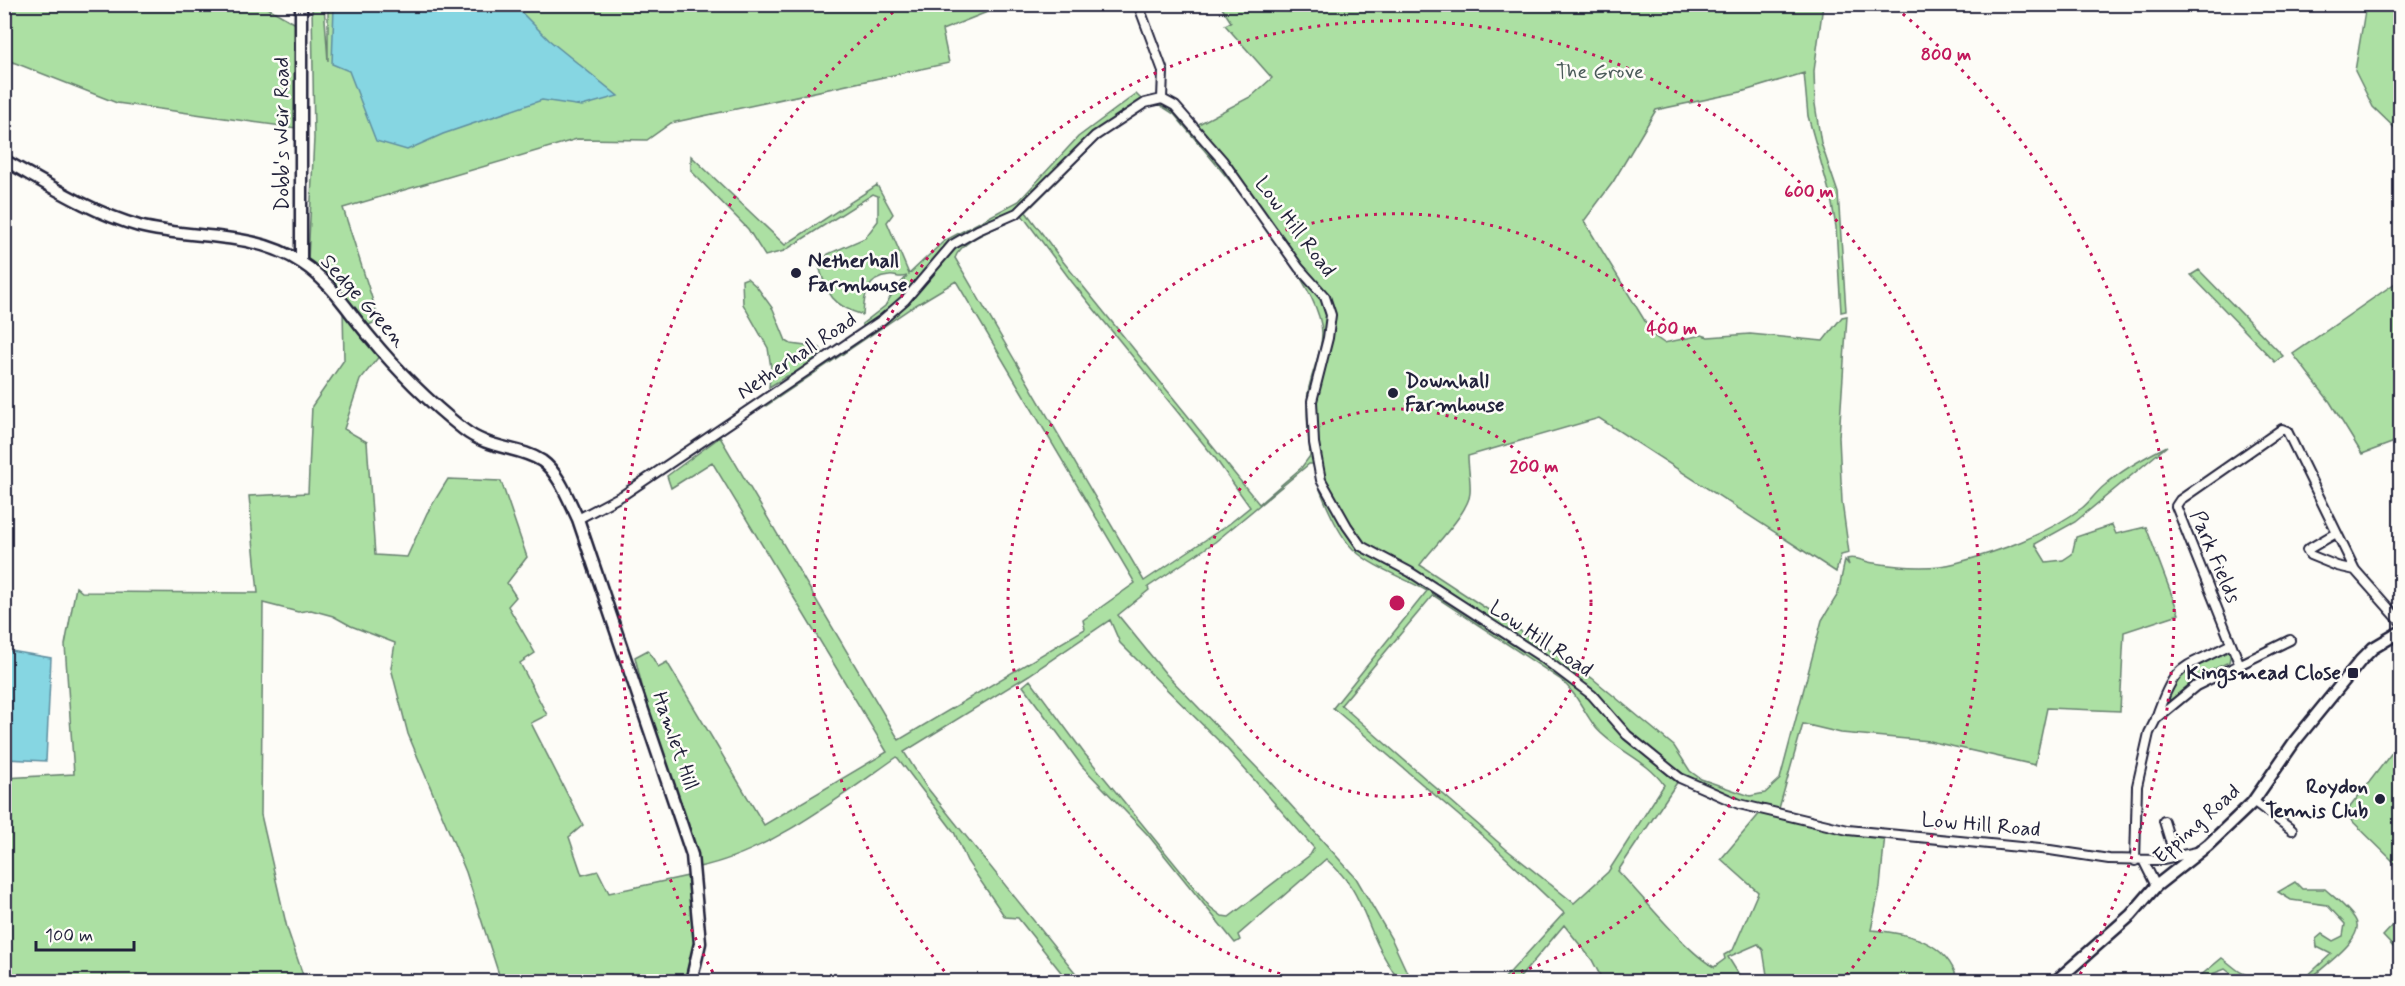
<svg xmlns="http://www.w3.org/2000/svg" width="2405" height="986" font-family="Mynerve,sans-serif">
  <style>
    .green { fill: #ace0a3; stroke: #67816f; stroke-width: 1.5; fill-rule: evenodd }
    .water { fill: #86d6e2; stroke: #5e8e9f; stroke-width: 1.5 }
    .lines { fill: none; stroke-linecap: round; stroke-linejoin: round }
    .street-casing { stroke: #22223b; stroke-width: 12 }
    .secondary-casing { stroke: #22223b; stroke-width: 15 }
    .street { stroke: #fdfcf7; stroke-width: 8 }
    .secondary { stroke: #fdfcf7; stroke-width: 10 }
    .ring { fill: none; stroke: #c2185b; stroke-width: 3; stroke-dasharray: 3 6 }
    .poi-dot { fill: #22223b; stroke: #fdfcf7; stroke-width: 2 }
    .labels { text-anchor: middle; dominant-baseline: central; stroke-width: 5; stroke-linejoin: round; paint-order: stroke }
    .park-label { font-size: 21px; fill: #4b5b5a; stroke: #fdfcf7 }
    .street-label { font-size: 21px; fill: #22223b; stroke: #fdfcf7 }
    .poi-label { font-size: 21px; font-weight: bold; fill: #22223b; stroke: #fdfcf7; text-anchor: start }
    .centre { fill: #c2185b; stroke: #fdfcf7; stroke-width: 3 }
    .ring-label { font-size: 18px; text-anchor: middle; font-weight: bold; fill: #c2185b; stroke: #fdfcf7; stroke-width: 5; stroke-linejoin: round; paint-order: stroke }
  </style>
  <rect width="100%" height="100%" fill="#fdfcf7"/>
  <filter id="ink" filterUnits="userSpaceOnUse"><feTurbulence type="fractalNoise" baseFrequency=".0167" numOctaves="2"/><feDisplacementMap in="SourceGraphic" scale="12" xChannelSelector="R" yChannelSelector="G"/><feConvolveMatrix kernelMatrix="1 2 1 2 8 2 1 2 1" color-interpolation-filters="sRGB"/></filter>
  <g filter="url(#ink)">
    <path class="green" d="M 4,5 L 263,5 L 296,24 L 296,128 L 117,103 L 5,59 Z
      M 312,5 L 324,5 L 328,61 L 328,5 L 1005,5 L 942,30 L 949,63 L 671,123 L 647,140 L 577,139 L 343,208 L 379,320 L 367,326 L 342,292 L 308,260 L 314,138 Z
      M 1220,5 L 1823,5 L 1814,71 L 1815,104 L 1821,143 L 1838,193 L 1846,311 L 1841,312 L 1836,227 L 1831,198 L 1808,116 L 1804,73 L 1741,92 L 1656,110 L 1613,182 L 1584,221 L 1654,336 L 1664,343 L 1702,335 L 1708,337 L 1750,334 L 1823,341 L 1842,317 L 1847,316 L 1839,437 L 1842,502 L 1849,553 L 1841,555 L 1836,572 L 1599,418 L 1468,456 C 1468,468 1471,481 1470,493 C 1469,512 1433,547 1420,565 L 1592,678 L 1674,746 L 1690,771 L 1701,779 L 1750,796 L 1765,793 L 1780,779 L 1822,620 L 1838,594 L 1845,560 L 1849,565 L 1847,559 C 1856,556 1864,562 1874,563 C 1900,567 1930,570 1956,563 C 2001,551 2043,536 2082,508 C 2090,502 2096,492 2105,485 C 2123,469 2145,457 2167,446 L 2075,522 L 2035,544 L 2046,562 L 2063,560 L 2072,554 L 2076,537 L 2112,525 L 2116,534 L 2146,527 L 2179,614 L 2124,632 L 2120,711 L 2047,708 L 2035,765 L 1929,741 L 1841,733 L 1803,724 L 1778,812 L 1678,781 L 1618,871 C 1641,895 1687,953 1714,967 L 1725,959 L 1724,955 L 1733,950 L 1758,892 L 1721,859 L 1761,812 L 1885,834 L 1880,887 L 1871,930 C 1908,933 1947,941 1958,981 L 1768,981 L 1763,950 L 1758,944 L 1728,957 L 1743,981 L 1603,981 L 1592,960 L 1564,925 L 1517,981 L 1502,981 L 1564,913 L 1485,838 L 1333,708 L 1427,591 C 1403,577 1373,568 1353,549 C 1337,533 1316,486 1313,464 L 1309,464 L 1215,542 L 1148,587 L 1149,590 L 1118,615 L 1166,674 L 1262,773 L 1356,878 L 1392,940 L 1411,981 L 1399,981 C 1392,970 1384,958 1378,945 C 1360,907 1360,889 1326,859 L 1238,935 L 1240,940 L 1235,943 L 1148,835 L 1082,766 L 1023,686 L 1030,680 L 1084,753 L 1210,907 L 1222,916 L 1229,917 L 1310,855 L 1314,848 L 1226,748 L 1120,643 L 1110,620 L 1029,675 L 904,752 L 925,785 L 1082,981 L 1068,981 L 1018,918 L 1005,917 L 967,861 L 954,832 L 897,757 C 840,797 768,853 699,867 C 678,797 651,728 635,657 L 648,650 L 658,667 L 667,662 L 764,825 L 887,752 L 712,462 L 671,488 L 667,476 L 720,437 L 899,740 L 1085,629 L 1083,620 L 1135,583 L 956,281 L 911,308 L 766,406 L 762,397 L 797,373 L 787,376 L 769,387 L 771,368 L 768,348 L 743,304 L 742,280 L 747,278 L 757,287 L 773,309 L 786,341 L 791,344 L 820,348 L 824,356 L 865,328 L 862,324 L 885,306 L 894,291 L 907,276 C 899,279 896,275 889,276 C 866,278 864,296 863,315 C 833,306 827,295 819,266 L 828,254 L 865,238 L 878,221 L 878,196 L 873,194 L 784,251 L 765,256 L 748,229 L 691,171 L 691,156 L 785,245 L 877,185 L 893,214 L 887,222 L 909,274 L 944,241 L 1019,201 L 1078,137 L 1136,94 L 1145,103 L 1162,99 L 1175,107 L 1191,128 L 1252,96 L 1272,78 L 1225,25 L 1231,22 ZM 1160,105 L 1174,114 C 1210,158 1321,280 1322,333 C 1322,353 1311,373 1308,392 C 1305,413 1309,435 1310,456 L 1301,468 L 1259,504 L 1061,259 L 1026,212 L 1097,141 L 1146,106 ZM 1022,215 L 1072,282 L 1215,458 L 1250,507 L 1229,524 L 1144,581 L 955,258 C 963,237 1004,227 1022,215 ZM 1433,595 L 1560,679 C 1579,696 1582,710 1596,728 C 1615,750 1647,760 1664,785 L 1608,872 L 1574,903 L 1506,849 L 1341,705 Z
      M 2366,5 L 2400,5 L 2400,133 L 2373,107 L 2355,71 Z
      M 2199,270 L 2283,356 L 2275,362 L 2191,275 Z
      M 2400,276 L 2400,440 L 2362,454 L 2330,402 L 2293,354 L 2398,281 Z
      M 343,310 L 381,354 L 360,380 L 344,429 L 367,442 L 375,555 L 407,557 L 427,513 L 448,479 L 501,481 L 527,557 L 507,583 L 516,597 L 508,606 L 535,653 L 520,663 L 547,715 L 531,723 L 583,825 L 569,837 L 582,875 L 598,871 L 609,893 L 688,876 L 694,947 L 684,981 L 501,981 L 466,872 L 408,734 L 391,668 L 395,643 L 351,626 L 333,616 L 311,610 L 298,612 L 263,603 L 261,815 L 287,928 L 305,981 L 5,982 L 5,778 L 74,774 L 65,645 L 76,587 L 82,592 L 258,593 L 249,496 L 308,493 L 312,406 L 344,360 Z
      M 2226,650 L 2231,653 L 2229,662 L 2199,676 L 2173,701 L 2166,697 L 2176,672 Z
      M 2400,742 L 2400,868 L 2348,817 L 2347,811 Z
      M 2295,882 L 2302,889 L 2325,889 C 2335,898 2348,908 2355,919 C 2368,938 2320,968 2308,981 L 2302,981 L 2331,954 L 2317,947 L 2316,939 L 2322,934 L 2333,941 L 2343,936 L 2345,924 L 2327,905 L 2291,900 L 2278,892 Z
      M 2400,918 L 2400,954 L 2383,936 Z
      M 2222,958 C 2231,964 2240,975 2252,976 C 2267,978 2276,969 2289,981 L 2263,979 L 2241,981 L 2225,969 L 2194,981 Z"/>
    <path class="water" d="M 360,4 L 514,5 L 549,40 L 618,96 L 582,106 L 542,100 L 443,134 L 407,150 L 376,141 L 349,71 L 332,64 L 334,7 Z
      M 5,650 L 51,658 L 46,761 L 5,759 Z"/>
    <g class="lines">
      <defs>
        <path id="street" d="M 1138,4 L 1163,71 L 1162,99
          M 1162,99 L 1175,106 L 1223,161 L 1299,268 L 1325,297 L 1331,315 L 1328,338 L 1312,401 L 1314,443 L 1321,480 L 1347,526 L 1361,546 L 1410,572 L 1543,658 L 1592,695 L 1627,735 L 1680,778 L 1739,804 L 1848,830 L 2050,850 L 2109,859 L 2158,860 L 2197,852
          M 578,519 L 623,495 L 882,320 L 905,300 L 952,245 L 978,230 L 1017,213 L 1095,136 L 1145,103 L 1162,99
          M 2336,533 L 2307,550 L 2310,555 L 2337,566 L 2355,570
          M 2239,663 L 2176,506 L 2180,500 L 2282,429 L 2287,431 L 2355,570 L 2400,621
          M 2156,718 C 2176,660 2181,671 2231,644
          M 2253,801 L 2292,830
          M 2164,821 L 2175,857
          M 2143,860 L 2156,886
          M 2135,861 L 2137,786 L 2149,733 L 2156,719 L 2196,686 L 2290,640"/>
        <path id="secondary" d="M 301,4 L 301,262
          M 4,160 C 49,185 90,212 139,226 C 194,240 253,230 302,263 C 330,281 348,311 369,336 C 396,369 429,402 463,429 C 489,450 519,446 542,461 C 559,473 569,501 578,519 L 692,855 L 700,943 L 691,982
          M 2055,982 L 2131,915 L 2156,886 L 2208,845 L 2252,803 L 2295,741 L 2361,660 L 2373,648 L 2400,632"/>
      </defs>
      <use href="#street" class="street-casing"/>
      <use href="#secondary" class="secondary-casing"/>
      <use href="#street" class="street"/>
      <use href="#secondary" class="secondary"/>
    </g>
  </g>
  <g class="ring">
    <circle cx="1397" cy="603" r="194"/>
    <path d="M1306 981A389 389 0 1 1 1488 981"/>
    <path d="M950 978A583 583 0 1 1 1844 978"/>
    <path d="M717 980A777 777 0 0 1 898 8M1896 8A777 777 0 0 1 2077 980"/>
  </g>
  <g class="poi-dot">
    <circle cx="796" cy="273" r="6"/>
    <circle cx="1393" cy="393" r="6"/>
    <rect x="2347" y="667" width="12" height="12" rx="3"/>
    <circle cx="2380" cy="799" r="6"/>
  </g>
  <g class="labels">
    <g class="park-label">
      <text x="1600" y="72">The Grove</text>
    </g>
    <g class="street-label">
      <text transform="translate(282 134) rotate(-90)">Dobb's Weir Road</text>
      <text transform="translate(1295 227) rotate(53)">Low Hill Road</text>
      <text transform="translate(363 301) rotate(48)">Sedge Green</text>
      <text transform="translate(797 356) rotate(-34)">Netherhall Road</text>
      <text transform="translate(2215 557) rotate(67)">Park Fields</text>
      <text transform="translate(1541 639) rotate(34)">Low Hill Road</text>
      <text transform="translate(675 741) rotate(71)">Hamlet Hill</text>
      <text transform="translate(2197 824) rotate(-42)">Epping Road</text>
      <text transform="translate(1981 825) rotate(5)">Low Hill Road</text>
    </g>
    <g class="poi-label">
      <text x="808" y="261">Netherhall<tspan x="808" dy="24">Farmhouse</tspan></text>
      <text x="1405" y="381">Downhall<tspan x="1405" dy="24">Farmhouse</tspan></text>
      <text x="2341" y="673" text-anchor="end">Kingsmead Close</text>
      <text x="2368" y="787" text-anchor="end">Roydon<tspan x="2368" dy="24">Tennis Club</tspan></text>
    </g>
  </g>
  <circle cx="1397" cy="603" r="9" class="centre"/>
  <g class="ring-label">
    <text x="1946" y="60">800 m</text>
    <text x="1809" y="197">600 m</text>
    <text x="1672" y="334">400 m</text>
    <text x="1534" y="472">200 m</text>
  </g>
  <rect width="2405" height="986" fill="none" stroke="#fdfcf7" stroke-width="24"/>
  <rect x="12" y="12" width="2381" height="962" fill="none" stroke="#22223b" stroke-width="2" filter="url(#ink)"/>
  <path d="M36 941v9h98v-9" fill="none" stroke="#22223b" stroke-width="3"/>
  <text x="45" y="941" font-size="18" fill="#22223b" stroke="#fdfcf7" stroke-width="4.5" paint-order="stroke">100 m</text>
</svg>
